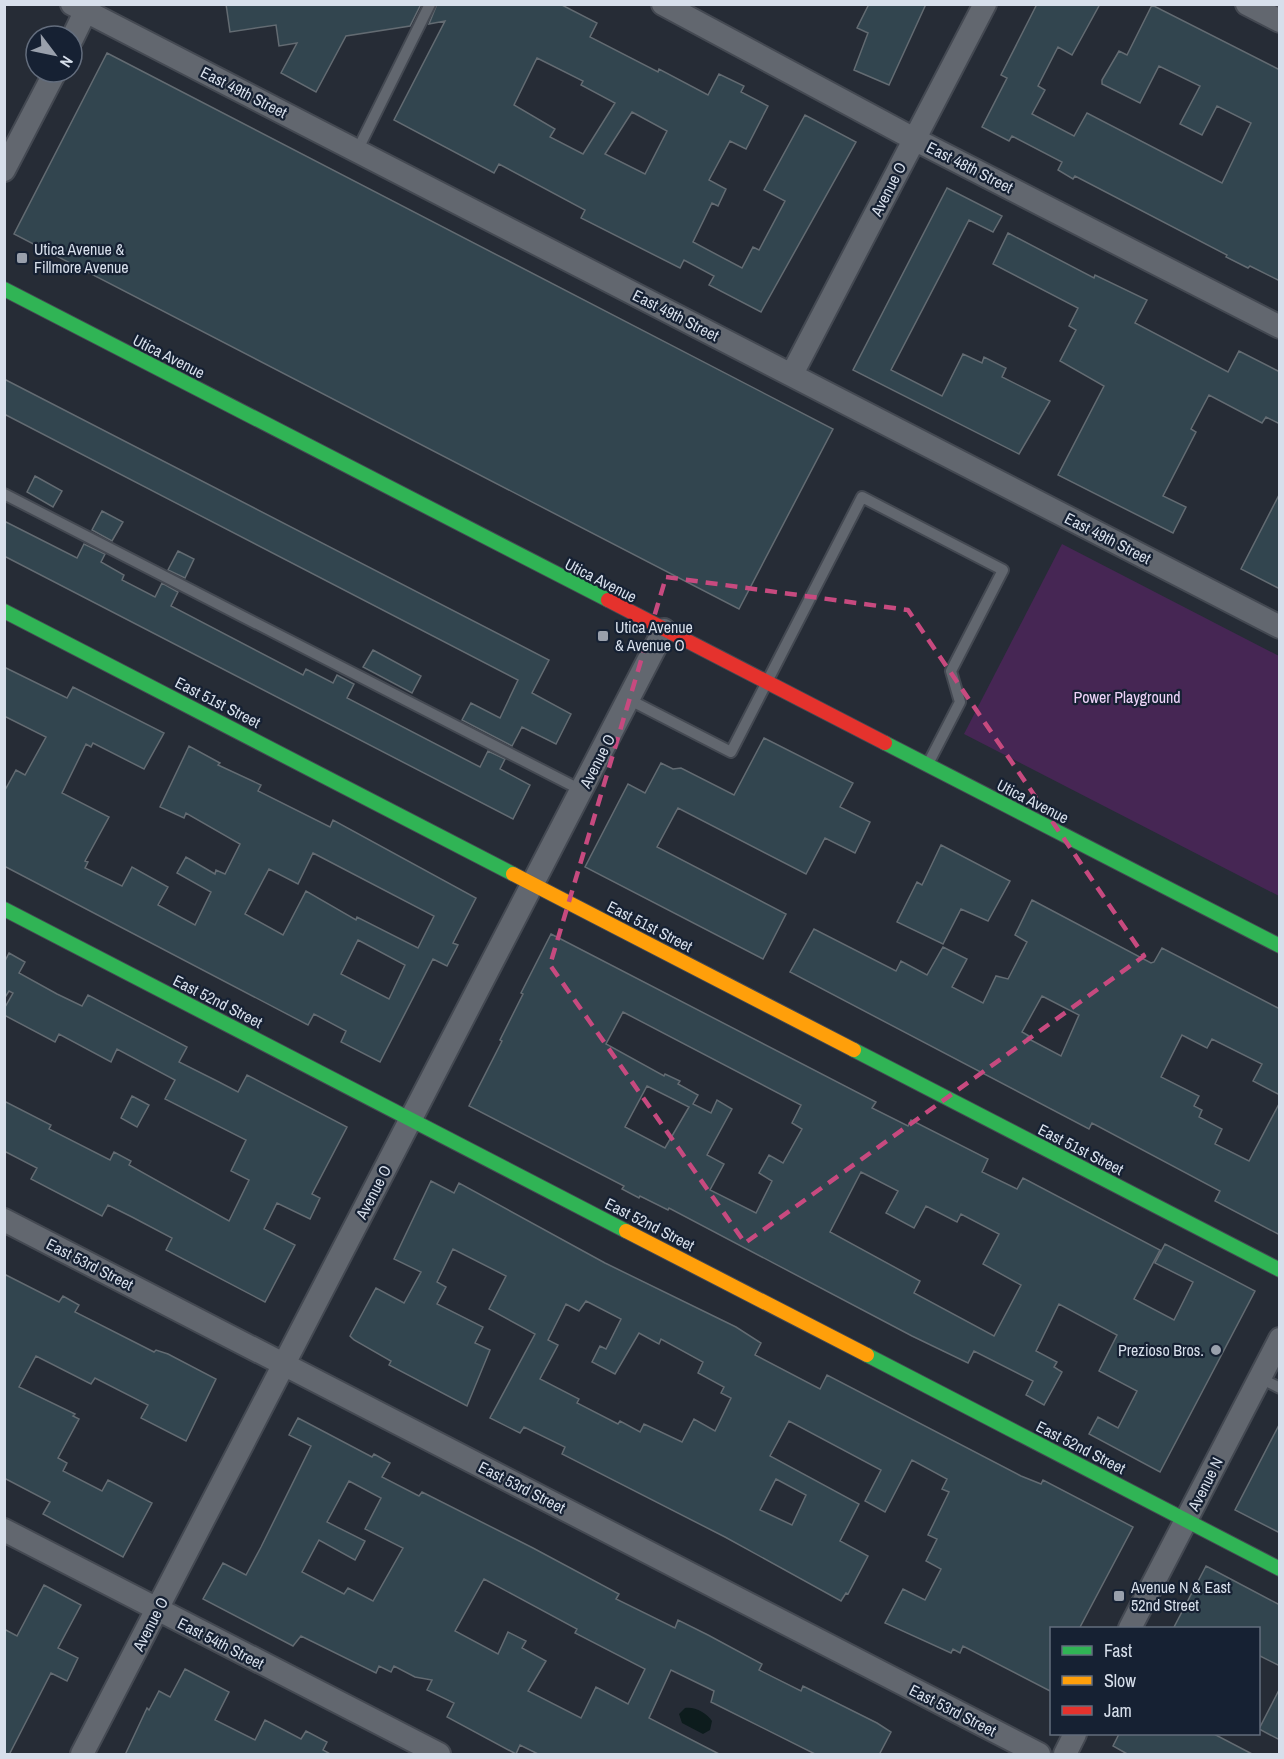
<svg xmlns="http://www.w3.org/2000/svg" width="1284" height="1759" font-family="'Archivo Narrow',sans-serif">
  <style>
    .green { fill: #462654 }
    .water { fill: #0d1c1d }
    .building { fill: #32454f; stroke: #636b72; stroke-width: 1.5; fill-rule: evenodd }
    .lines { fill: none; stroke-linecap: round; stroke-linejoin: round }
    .lane-casing { stroke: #444952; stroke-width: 14 }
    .street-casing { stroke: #444952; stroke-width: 26 }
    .fast-casing { stroke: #444952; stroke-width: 16 }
    .slow-casing { stroke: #444952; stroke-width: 16 }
    .jam-casing { stroke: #444952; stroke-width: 16 }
    .lane { stroke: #62676f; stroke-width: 10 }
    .street { stroke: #62676f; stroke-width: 22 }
    .fast { stroke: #30b455; stroke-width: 14 }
    .slow { stroke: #ff9f0a; stroke-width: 14 }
    .jam { stroke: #e5322d; stroke-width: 14 }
    .marked { fill: none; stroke: #c74a7f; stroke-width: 4.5; stroke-dasharray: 12 8; stroke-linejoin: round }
    .poi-dot { fill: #99a0ac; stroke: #162133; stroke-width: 2 }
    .labels { text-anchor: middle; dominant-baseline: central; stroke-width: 4.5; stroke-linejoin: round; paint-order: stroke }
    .street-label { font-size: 16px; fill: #d7dfeb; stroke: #162133 }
    .poi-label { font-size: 16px; fill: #d7dfeb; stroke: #162133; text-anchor: start }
    .park-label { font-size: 16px; fill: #eed4f9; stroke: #162133 }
  </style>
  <rect width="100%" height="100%" fill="#262c36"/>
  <path class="green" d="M 1062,544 L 1279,656 L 1279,896 L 964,734 Z"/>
  <path class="water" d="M 685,1708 C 694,1706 707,1713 712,1721 L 710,1730 L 703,1734 L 682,1723 L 679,1714 Z"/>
  <path class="building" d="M 226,4 L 421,4 L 410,26 L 346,36 L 316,92 L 281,73 L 297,43 L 279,46 L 276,25 L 230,32 Z
    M 437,4 L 560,4 L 597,23 L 590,37 L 658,72 L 659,69 L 708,95 L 719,74 L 744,86 L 741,92 L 768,106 L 746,149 L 730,141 L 709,180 L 726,189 L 718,206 L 712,203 L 693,242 L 742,268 L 753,247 L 759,250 L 785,201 L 764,190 L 805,115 L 856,142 L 761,312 L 709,285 L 714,276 L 684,260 L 680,268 L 581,218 L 585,210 L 499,164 L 494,173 L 394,120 L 445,21 L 429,24 ZM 537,58 L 583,81 L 581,85 L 615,103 L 583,154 L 550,137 L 555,129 L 514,105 ZM 632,112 L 667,131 L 645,174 L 605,154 Z
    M 869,4 L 926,4 L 889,85 L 854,70 L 868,33 L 857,28 Z
    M 1037,4 L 1100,4 L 1072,55 L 1058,47 L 1038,86 L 1045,90 L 1032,114 L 1074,136 L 1087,113 L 1222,183 L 1251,123 L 1217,106 L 1202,135 L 1180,124 L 1200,86 L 1159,66 L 1140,103 L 1102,84 L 1102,80 L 1119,51 L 1127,55 L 1152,5 L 1280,70 L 1280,281 L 1250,266 L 1248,268 L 1226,257 L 1227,255 L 1075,176 L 1073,179 L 1058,170 L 1062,162 L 1012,136 L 1009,141 L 982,127 L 1007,78 L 1001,75 Z
    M 107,53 L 833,429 L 739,609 L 14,234 Z
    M 947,188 L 1002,216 L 993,232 L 969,220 L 891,370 L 942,396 L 963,354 L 982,363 L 984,357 L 1006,368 L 1002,377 L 1050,401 L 1019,454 L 853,370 Z
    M 1008,233 L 1094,278 L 1095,275 L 1147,300 L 1135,323 L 1228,372 L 1239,351 L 1280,372 L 1280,424 L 1266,417 L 1262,423 L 1209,395 L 1191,429 L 1196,432 L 1163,496 L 1186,507 L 1173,533 L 1058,475 L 1104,386 L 1060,361 L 1076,330 L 1069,326 L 1078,308 L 993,264 Z
    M 4,379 L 549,660 L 532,693 L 571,714 L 556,744 L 522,727 L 512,746 L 462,720 L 471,703 L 500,718 L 518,680 L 4,414 Z
    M 35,476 L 62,491 L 53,507 L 27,492 Z
    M 1280,493 L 1280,589 L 1241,569 Z
    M 102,511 L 123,522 L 112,541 L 92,530 Z
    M 4,521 L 77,558 L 84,544 L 105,554 L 101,562 L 124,575 L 122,580 L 155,597 L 162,583 L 178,592 L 171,606 L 303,675 L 306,669 L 333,683 L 337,675 L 354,684 L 347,698 L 480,767 L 488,751 L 505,759 L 500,769 L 530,785 L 513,819 L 4,556 Z
    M 178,551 L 194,559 L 185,578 L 168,570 Z
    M 373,650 L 421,676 L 412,693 L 363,667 Z
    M 4,667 L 67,698 L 73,687 L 164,733 L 144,769 L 93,743 L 91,747 L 86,744 L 62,793 L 109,817 L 85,861 L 88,862 L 85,868 L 122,886 L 132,867 L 168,887 L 158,905 L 195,925 L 211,892 L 177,873 L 186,857 L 215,874 L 216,870 L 225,874 L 240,844 L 186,813 L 184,818 L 160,807 L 189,746 L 220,763 L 218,765 L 261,785 L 258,791 L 330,827 L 333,820 L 476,898 L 453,943 L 458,945 L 447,966 L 433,959 L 380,1062 L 341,1042 L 346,1031 L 314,1014 L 308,1025 L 4,866 L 4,792 L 16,770 L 25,775 L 46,737 L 4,716 ZM 313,853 L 434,916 L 418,948 L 357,917 L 356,920 L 306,891 L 283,935 L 245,914 L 269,869 L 298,884 ZM 358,940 L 405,965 L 389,999 L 341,974 Z
    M 764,738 L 853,783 L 840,807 L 870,822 L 855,853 L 825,838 L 806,874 L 678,808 L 657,847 L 786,914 L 763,959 L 585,867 L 628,784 L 645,793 L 661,763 L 673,769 L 681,768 L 734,795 Z
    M 941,845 L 1010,881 L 988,921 L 961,909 L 943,944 L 897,922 L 917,882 L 922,885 Z
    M 1032,900 L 1151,963 L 1154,962 L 1162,948 L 1280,1009 L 1280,1095 L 1253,1081 L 1262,1064 L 1212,1039 L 1207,1048 L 1182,1035 L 1161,1077 L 1199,1096 L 1194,1106 L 1202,1110 L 1199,1117 L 1222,1129 L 1215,1144 L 1249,1161 L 1280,1102 L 1280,1235 L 1215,1201 L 1220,1191 L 1092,1123 L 1089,1129 L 790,972 L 814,929 L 896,971 L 901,961 L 927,975 L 943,947 L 967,959 L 952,987 L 983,1003 L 996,976 L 1008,979 L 1027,942 L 1015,935 ZM 1042,996 L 1079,1015 L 1061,1056 L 1027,1038 L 1029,1036 L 1022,1032 Z
    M 551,934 L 876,1102 L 872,1108 L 908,1126 L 911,1120 L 988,1159 L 982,1172 L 1017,1189 L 1023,1178 L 1160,1250 L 1134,1299 L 1174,1320 L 1193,1282 L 1155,1263 L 1165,1244 L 1255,1291 L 1160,1472 L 1089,1434 L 1098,1417 L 1118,1428 L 1137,1391 L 1099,1371 L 1117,1335 L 1059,1304 L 1036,1351 L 1057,1362 L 1054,1367 L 1062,1372 L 1044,1405 L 1026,1395 L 1033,1381 L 974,1351 L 968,1363 L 912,1336 L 669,1208 L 668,1210 L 640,1196 L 639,1198 L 622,1189 L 624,1186 L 469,1106 L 502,1041 L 500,1040 L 523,994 L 521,993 ZM 623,1012 L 801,1105 L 792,1123 L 802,1129 L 783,1163 L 769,1155 L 759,1173 L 772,1181 L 756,1213 L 710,1190 L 724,1164 L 707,1155 L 732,1109 L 717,1100 L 711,1113 L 693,1104 L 698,1095 L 678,1084 L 680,1081 L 665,1074 L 664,1076 L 606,1044 ZM 647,1086 L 689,1107 L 665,1148 L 625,1127 ZM 861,1172 L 898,1191 L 886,1213 L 914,1228 L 926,1206 L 957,1222 L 961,1214 L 999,1234 L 983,1264 L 1021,1285 L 994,1336 L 914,1293 L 920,1281 L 830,1232 Z
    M 9,953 L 25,962 L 19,973 L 57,994 L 82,1006 L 88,995 L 187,1047 L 179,1062 L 219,1082 L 238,1092 L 247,1075 L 347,1127 L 312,1194 L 320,1198 L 310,1219 L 277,1203 L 264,1229 L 295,1245 L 265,1302 L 166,1250 L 172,1238 L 132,1217 L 108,1205 L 102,1216 L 31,1179 L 37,1168 L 4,1151 L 4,1101 L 51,1125 L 49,1129 L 110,1160 L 114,1152 L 131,1161 L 129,1165 L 229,1221 L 249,1180 L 231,1171 L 246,1140 L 165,1099 L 175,1080 L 117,1049 L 111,1062 L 59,1034 L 55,1042 L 4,1015 L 4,1009 L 13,993 L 9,991 L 4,999 L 4,963 Z
    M 132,1096 L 149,1105 L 137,1127 L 121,1118 Z
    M 431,1181 L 454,1193 L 459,1183 L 605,1263 L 736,1327 L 761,1343 L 755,1355 L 820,1389 L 827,1375 L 1021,1476 L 1041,1484 L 1043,1480 L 1133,1527 L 1079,1629 L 1052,1629 L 1052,1692 L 963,1646 L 960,1653 L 953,1649 L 951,1653 L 885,1623 L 903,1589 L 925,1600 L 941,1569 L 926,1561 L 937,1539 L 928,1535 L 949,1492 L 942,1489 L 947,1479 L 912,1460 L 885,1512 L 865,1501 L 881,1470 L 789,1421 L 770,1456 L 859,1504 L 840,1541 L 868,1556 L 848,1594 L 846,1593 L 841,1601 L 725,1537 L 562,1454 L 565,1447 L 524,1427 L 520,1433 L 490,1418 L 535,1334 L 489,1309 L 506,1276 L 453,1249 L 437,1282 L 446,1287 L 437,1304 L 483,1327 L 475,1343 L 490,1350 L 467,1406 L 389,1365 L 391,1361 L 354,1340 L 350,1336 L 376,1288 L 404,1303 L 421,1272 L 394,1259 ZM 586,1301 L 621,1319 L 606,1349 L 600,1346 L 592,1362 L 615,1374 L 639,1333 L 659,1344 L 661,1339 L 703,1362 L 698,1373 L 724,1387 L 721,1393 L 731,1398 L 715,1431 L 694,1419 L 682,1442 L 644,1424 L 640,1432 L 620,1421 L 618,1424 L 577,1403 L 579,1399 L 540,1379 L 558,1345 L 548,1340 L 566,1304 L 579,1311 ZM 776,1479 L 806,1495 L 792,1525 L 760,1510 Z
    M 4,1274 L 59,1302 L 63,1296 L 79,1305 L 75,1312 L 154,1352 L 156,1350 L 168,1354 L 216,1379 L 186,1441 L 141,1418 L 148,1405 L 95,1378 L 91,1384 L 36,1356 L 19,1387 L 75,1414 L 73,1416 L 79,1419 L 58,1458 L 67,1463 L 63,1471 L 102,1491 L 108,1480 L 152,1503 L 123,1557 L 43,1514 L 50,1502 L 4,1478 Z
    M 298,1418 L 372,1457 L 374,1454 L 390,1463 L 382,1477 L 419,1496 L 422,1492 L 533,1548 L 619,1594 L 616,1599 L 675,1628 L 678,1620 L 708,1635 L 762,1664 L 759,1670 L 801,1691 L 803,1686 L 877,1723 L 891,1732 L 879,1755 L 817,1755 L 711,1702 L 714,1691 L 671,1670 L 649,1718 L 721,1755 L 540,1755 L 520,1745 L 516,1754 L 447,1717 L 454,1703 L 427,1690 L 432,1680 L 415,1677 L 394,1666 L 391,1672 L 379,1666 L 376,1673 L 301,1636 L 293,1646 L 203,1599 L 223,1563 L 246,1575 L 261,1547 L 311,1446 L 289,1435 ZM 349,1481 L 381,1498 L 365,1529 L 403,1548 L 373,1601 L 348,1588 L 344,1594 L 302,1572 L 319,1540 L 355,1560 L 365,1541 L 327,1522 ZM 484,1579 L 577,1629 L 575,1633 L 645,1669 L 628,1704 L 596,1687 L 581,1718 L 528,1691 L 546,1661 L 522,1648 L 526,1641 L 508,1632 L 498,1654 L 455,1631 Z
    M 1280,1423 L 1280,1533 L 1235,1510 Z
    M 1206,1566 L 1280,1605 L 1280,1666 L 1258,1655 L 1258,1629 L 1173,1629 Z
    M 44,1585 L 81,1605 L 58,1648 L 78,1658 L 67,1681 L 51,1673 L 9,1755 L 4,1755 L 4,1629 L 17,1636 Z
    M 185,1669 L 229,1692 L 215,1720 L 255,1740 L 265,1720 L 301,1739 L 306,1731 L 327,1742 L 323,1750 L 332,1755 L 125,1755 L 147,1708 L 149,1710 L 159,1691 L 170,1697 Z
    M 1280,1688 L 1280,1740 L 1259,1729 Z
    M 1119,1734 L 1214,1734 L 1254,1755 L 1129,1755 L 1113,1746 Z"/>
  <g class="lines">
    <defs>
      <path id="lane" d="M 357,151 L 430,4
        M 4,494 L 581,790
        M 628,699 L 731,752 L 862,497 L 1003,570 L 951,671 L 960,702 L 929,762
        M 1260,1378 L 1280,1388"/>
      <path id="street" d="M 72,4 L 1280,627
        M 663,4 L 914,139 L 1280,327
        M 1247,4 L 1280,21
        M 72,39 L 89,4
        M 4,170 L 55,72
        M 792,374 L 985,4
        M 4,1220 L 1039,1754
        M 4,1530 L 439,1754
        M 1130,1628 L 1280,1339
        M 82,1754 L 664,630
        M 1065,1754 L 1075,1734"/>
      <path id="fast" d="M 4,289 L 608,600
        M 4,611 L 513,874
        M 885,743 L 1280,946
        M 4,909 L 626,1231
        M 854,1050 L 1280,1270
        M 867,1355 L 1280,1569"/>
      <path id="slow" d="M 513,874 L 854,1050
        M 626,1231 L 867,1355"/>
      <path id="jam" d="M 608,600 L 885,743"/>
    </defs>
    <use href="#lane" class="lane-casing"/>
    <use href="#street" class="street-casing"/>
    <use href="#fast" class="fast-casing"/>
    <use href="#slow" class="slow-casing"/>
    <use href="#jam" class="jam-casing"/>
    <use href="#lane" class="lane"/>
    <use href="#street" class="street"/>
    <use href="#fast" class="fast"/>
    <use href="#slow" class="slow"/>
    <use href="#jam" class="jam"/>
  </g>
  <path class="marked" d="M 666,577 L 908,610 L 1144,956 L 745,1243 L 550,965 Z"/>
  <g class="poi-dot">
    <rect x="16" y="252" width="12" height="12" rx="3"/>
    <rect x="597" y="630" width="12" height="12" rx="3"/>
    <circle cx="1216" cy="1350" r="6"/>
    <rect x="1113" y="1590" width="12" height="12" rx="3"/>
  </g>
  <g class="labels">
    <g class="street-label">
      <text transform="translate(244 92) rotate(27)">East 49th Street</text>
      <text transform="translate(970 167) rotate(27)">East 48th Street</text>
      <text transform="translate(888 189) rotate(-63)">Avenue O</text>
      <text transform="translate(676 315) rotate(27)">East 49th Street</text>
      <text transform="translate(169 356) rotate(27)">Utica Avenue</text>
      <text transform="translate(1108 538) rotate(27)">East 49th Street</text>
      <text transform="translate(601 580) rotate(27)">Utica Avenue</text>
      <text transform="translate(218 702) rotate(27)">East 51st Street</text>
      <text transform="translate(597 761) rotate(-63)">Avenue O</text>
      <text transform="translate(1033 801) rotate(27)">Utica Avenue</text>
      <text transform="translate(650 926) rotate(27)">East 51st Street</text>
      <text transform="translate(218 1001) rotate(27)">East 52nd Street</text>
      <text transform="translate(1081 1149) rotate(27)">East 51st Street</text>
      <text transform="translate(373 1192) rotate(-63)">Avenue O</text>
      <text transform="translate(650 1224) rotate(27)">East 52nd Street</text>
      <text transform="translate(90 1264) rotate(27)">East 53rd Street</text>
      <text transform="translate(1081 1447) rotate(27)">East 52nd Street</text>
      <text transform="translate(1205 1484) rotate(-63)">Avenue N</text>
      <text transform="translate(522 1487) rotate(27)">East 53rd Street</text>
      <text transform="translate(150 1624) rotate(-63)">Avenue O</text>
      <text transform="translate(221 1643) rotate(27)">East 54th Street</text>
      <text transform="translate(953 1710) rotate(27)">East 53rd Street</text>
    </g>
    <g class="poi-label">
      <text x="34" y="249">Utica Avenue &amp;<tspan x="34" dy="18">Fillmore Avenue</tspan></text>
      <text x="615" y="627">Utica Avenue<tspan x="615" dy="18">&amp; Avenue O</tspan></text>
      <text x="1204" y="1350" text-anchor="end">Prezioso Bros.</text>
      <text x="1131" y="1587">Avenue N &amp; East<tspan x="1131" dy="18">52nd Street</tspan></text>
    </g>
    <g class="park-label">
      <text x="1127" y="697">Power Playground</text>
    </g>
  </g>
  <rect width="1284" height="1759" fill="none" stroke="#d7dfeb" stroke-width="12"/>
  <rect x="1050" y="1627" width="210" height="108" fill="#162133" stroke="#636d7d" stroke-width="1.5"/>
  <rect x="1062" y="1646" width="30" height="9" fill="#30b455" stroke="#636d7d" stroke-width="1.5"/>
  <text x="1104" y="1657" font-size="18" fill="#d7dfeb">Fast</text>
  <rect x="1062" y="1676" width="30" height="9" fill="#ff9f0a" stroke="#636d7d" stroke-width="1.5"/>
  <text x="1104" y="1687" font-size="18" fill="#d7dfeb">Slow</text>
  <rect x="1062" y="1706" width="30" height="9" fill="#e5322d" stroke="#636d7d" stroke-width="1.5"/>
  <text x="1104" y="1717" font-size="18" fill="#d7dfeb">Jam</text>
  <g transform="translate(54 54) rotate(122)"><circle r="28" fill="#162133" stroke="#636d7d" stroke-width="1.5"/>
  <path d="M0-4.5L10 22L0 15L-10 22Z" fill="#99a0ac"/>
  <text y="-9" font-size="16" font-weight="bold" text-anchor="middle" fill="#d7dfeb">N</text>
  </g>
</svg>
